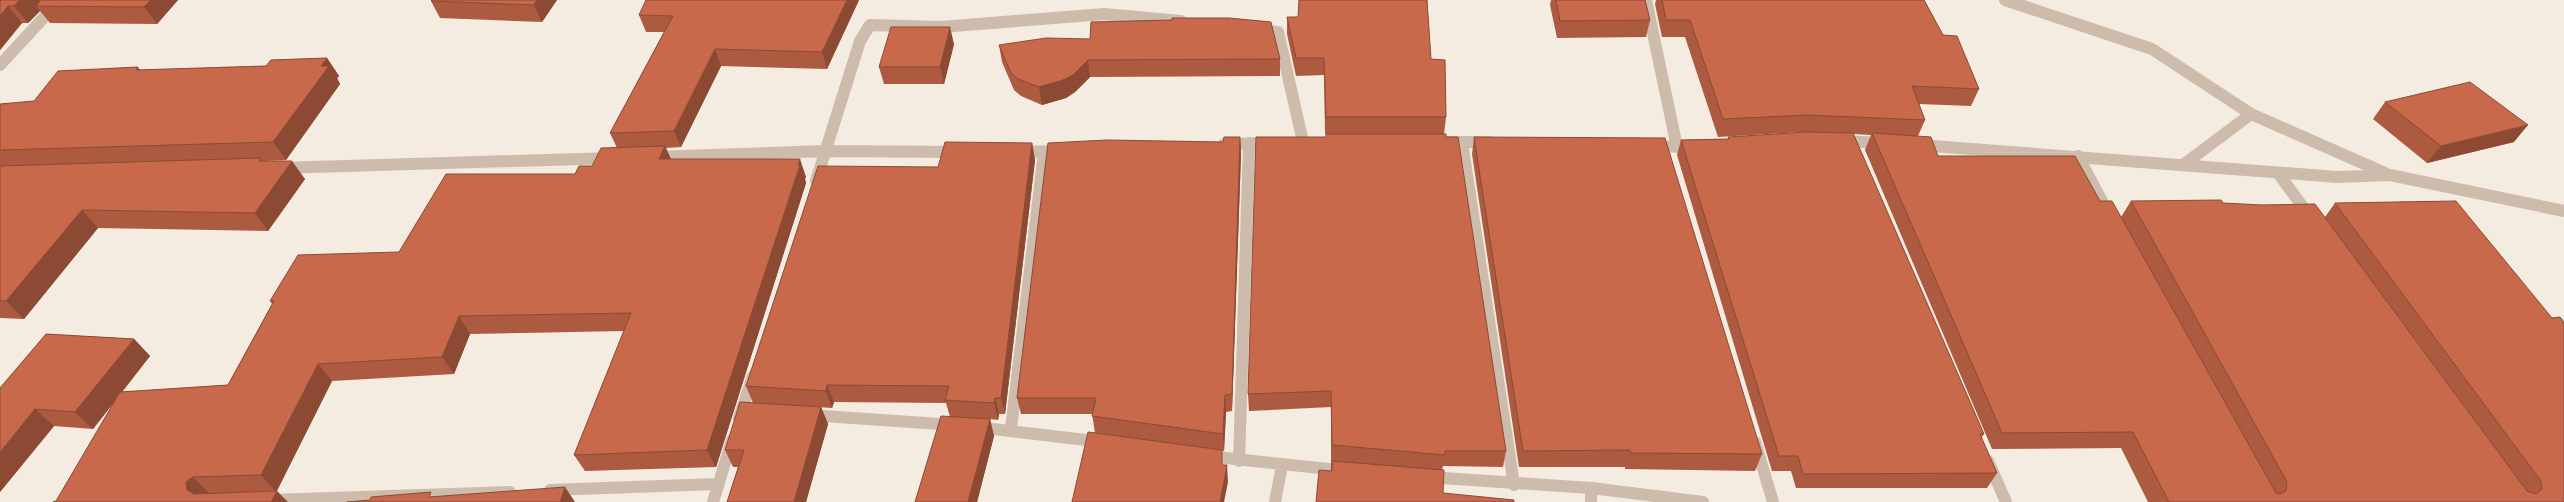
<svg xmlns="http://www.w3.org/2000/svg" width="2564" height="502" font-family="Ubuntu,sans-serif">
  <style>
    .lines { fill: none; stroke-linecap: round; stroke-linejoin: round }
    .street { stroke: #cdbbac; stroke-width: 12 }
    .wall { fill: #ac5a40 }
    .shaded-wall { fill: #8c4a34 }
    .building { fill: #c8694b; stroke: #8c4a34 }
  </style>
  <rect width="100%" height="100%" fill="#f4ebe1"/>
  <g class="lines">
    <path class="street" d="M 1646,0 L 1677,147
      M 2005,0 L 2152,49 L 2251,114 L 2385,173
      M 1258,30 L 1278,32 L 1303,142
      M 0,65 L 60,0
      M 1839,141 L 1884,143
      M 1442,142 L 1489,142
      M 1462,142 L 1514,485
      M 1224,144 L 1272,143
      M 1919,145 L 2337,177 L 2390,175 L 2564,211
      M 1652,147 L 1697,146
      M 1017,152 L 1064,151
      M 2078,156 L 2110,216
      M 654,157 L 825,151 L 959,152
      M 2183,165 L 2251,114
      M 280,168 L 612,158
      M 2278,173 L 2311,218
      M 816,181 L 860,41 L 870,25 L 941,27 L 1104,14 L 1181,21
      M 809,415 L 954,425
      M 739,418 L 753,376
      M 976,427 L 1103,442
      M 1011,429 L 1044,152
      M 1755,442 L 1773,502
      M 1207,456 L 1348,471
      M 1239,461 L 1249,143
      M 1988,461 L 2006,502
      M 1428,477 L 1591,488 L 1703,502
      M 1591,488 L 1591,502
      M 550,490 L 717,484
      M 270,500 L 510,492
      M 713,502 L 732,440
      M 1275,502 L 1282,465"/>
  </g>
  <path class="wall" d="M 0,0 L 178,0 L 157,24 L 50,23 L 40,11 L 28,23 L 22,23 L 0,50 Z
    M 432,0 L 557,0 L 542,22 L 440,18 L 431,1 Z
    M 859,0 L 827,69 L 721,66 L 681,147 L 666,148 L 671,159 L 806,177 L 805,179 L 806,183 L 716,467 L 585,471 L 574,455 L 624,331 L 470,334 L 454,374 L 332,381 L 277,491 L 56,501 L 115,401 L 93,429 L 54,426 L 0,492 L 46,334 L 134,339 L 150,356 L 122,392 L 228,385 L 272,304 L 270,301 L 399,252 L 575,174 L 592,166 L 617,148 L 610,133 L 664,32 L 646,32 L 639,15 Z
    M 1551,0 L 1645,0 L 1650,20 L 1646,37 L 1557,38 L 1550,5 Z
    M 1656,0 L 1924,0 L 1943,35 L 1979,89 L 1971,106 L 1919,104 L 1925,120 L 1918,136 L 1938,156 L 2100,201 L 2121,217 L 2131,201 L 2223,203 L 2325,217 L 2335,203 L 2564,502 L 2148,502 L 2121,448 L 1992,449 L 1865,150 L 1871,135 L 1853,134 L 1984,434 L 1981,438 L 1997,473 L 1987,488 L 1796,488 L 1791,471 L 1772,471 L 1677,155 L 1681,140 L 1728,139 L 1728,137 L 1818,133 L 1801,132 L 1718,137 L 1685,37 L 1662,37 L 1655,4 Z
    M 1287,17 L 1298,17 L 1431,59 L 1446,117 L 1444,134 L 1446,137 L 1506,451 L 1503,467 L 1443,466 L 1442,470 L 1316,502 L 1331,471 L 1331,407 L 1249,411 L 1248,394 L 1326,137 L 1326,134 L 1325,134 L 1324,75 L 1296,76 L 1287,34 Z
    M 954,44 L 944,84 L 884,84 L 879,67 Z
    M 999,45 L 1280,59 L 1280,76 L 1090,77 L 1075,92 L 1066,98 L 1042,105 L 1021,96 L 1014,90 L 1002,62 Z
    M 327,58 L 339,76 L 337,78 L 340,84 L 286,160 L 262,161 L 305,179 L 268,231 L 98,228 L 24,319 L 0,318 L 0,104 L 34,101 L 138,67 L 140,70 L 266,66 Z
    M 2385,102 L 2514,142 L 2427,163 L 2373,119 Z
    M 1240,137 L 1241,154 L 1232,411 L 1226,412 L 1224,451 L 1095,433 L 1092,414 L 1021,414 L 1017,398 L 1223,142 Z
    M 1474,137 L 1762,454 L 1755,471 L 1625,469 L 1625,467 L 1519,467 L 1472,154 Z
    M 1032,143 L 1035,160 L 1005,414 L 999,414 L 998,420 L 990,419 L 994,436 L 977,502 L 915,502 L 950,417 L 946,403 L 834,402 L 832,408 L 753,403 L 746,386 L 938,167 Z
    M 821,407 L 828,424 L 806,502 L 727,502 L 738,467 L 733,467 L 725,450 Z"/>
  <path class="shaded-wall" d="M 20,0 L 50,0 L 36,6 L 40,11 L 28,23 L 14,6 Z
    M 151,0 L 178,0 L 157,24 L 144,7 Z
    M 537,0 L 557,0 L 542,22 L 534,5 Z
    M 847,0 L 859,0 L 827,69 L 822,52 Z
    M 8,6 L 22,23 L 0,50 L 0,16 Z
    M 950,27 L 954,44 L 944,84 L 940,67 Z
    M 715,49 L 721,66 L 681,147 L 674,131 Z
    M 327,58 L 339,76 L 337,78 L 340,84 L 286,160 L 273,142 L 321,66 Z
    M 1088,60 L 1090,77 L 1075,92 L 1066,98 L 1042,105 L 1039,87 Z
    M 2528,125 L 2514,142 L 2427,163 L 2441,146 Z
    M 1240,137 L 1241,154 L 1232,411 L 1232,394 Z
    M 1032,143 L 1035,160 L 1005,414 L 1001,398 Z
    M 665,146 L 673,164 L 659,159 Z
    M 800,159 L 806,177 L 805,179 L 806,183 L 716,467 L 707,450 Z
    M 292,161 L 305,179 L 268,231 L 255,213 Z
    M 82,210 L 98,228 L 24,319 L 6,301 Z
    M 459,316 L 470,334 L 454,374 L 442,357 Z
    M 134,339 L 150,356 L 93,429 L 75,412 Z
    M 318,364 L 332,381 L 276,492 L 261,475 Z
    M 827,385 L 834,402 L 832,408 L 826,391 Z
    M 1225,395 L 1226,412 L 1224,451 L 1223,434 Z
    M 995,398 L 999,414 L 998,420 L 994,403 Z
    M 821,407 L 828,424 L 806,502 L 794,502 Z
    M 35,409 L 54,426 L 0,492 L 0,452 Z
    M 990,419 L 994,436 L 977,502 L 968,502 Z
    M 1227,465 L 1228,482 L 1224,502 L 1220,502 Z
    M 193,477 L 210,494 L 203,499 L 187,490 L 186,482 Z
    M 565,487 L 575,502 L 560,502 Z
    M 277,491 L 288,502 L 271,502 Z"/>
  <path class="building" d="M 0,0 L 20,0 L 14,6 L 8,6 L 0,16 Z
    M 41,0 L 151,0 L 144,7 L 36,6 Z
    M 432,0 L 537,0 L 534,5 L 431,1 Z
    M 646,0 L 847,0 L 822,52 L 715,49 L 674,131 L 610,133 L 673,16 L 639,15 Z
    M 1299,0 L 1427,0 L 1431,59 L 1445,60 L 1446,117 L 1326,117 L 1324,58 L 1296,58 L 1287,17 L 1298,17 Z
    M 1556,0 L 1645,0 L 1650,20 L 1560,21 Z
    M 1662,0 L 1924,0 L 1943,35 L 1957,36 L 1979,89 L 1912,86 L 1925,120 L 1807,115 L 1723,119 L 1690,20 L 1666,20 Z
    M 1172,18 L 1229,18 L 1271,22 L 1280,59 L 1088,60 L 1073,75 L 1063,80 L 1039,87 L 1018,79 L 1011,73 L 999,45 L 1046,38 L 1090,39 L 1091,22 L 1172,20 Z
    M 891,27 L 950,27 L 940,67 L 879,67 Z
    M 327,58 L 321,66 L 329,66 L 273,142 L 0,150 L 0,104 L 34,101 L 58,71 L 138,67 L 136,70 L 266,66 L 271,60 Z
    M 2470,82 L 2528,125 L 2441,146 L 2385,102 Z
    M 1807,132 L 1853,133 L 1984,434 L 1980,434 L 1997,473 L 1803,474 L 1798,456 L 1779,456 L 1681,140 L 1729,139 L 1728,137 Z
    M 1872,133 L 1931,137 L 1938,156 L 2075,156 L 2100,201 L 2112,201 L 2276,493 L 2280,494 L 2286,491 L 2287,482 L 2131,201 L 2221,200 L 2223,203 L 2262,205 L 2315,204 L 2527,491 L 2536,494 L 2542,489 L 2541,481 L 2335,203 L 2456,201 L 2552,318 L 2560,317 L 2564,322 L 2564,502 L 2169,502 L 2133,432 L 2002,433 Z
    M 1326,134 L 1446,134 L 1446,137 L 1458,137 L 1506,451 L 1445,451 L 1445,455 L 1332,445 L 1331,391 L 1248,394 L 1256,137 L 1326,137 Z
    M 1224,137 L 1240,137 L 1232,394 L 1225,395 L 1223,434 L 1092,416 L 1096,398 L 1017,398 L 1048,143 L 1107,140 L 1223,142 Z
    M 1474,137 L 1665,138 L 1762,454 L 1631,453 L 1630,450 L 1523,451 Z
    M 945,142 L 1032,143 L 1001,398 L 995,398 L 994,403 L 945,400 L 949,386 L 827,385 L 826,391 L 746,386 L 818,166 L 938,167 Z
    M 665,146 L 659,159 L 800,159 L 798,165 L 800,165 L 707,450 L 574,455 L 631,313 L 459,316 L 442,357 L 318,364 L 261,475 L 193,477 L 186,482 L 187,490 L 194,494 L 277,491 L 271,502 L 53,502 L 56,501 L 120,392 L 228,385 L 274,301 L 270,301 L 298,255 L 399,252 L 446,174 L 575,174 L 579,166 L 592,166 L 601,148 Z
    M 261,158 L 259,161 L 292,161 L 255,213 L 82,210 L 6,301 L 0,301 L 0,166 Z
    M 46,334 L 134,339 L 75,412 L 35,409 L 0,452 L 0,388 Z
    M 740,402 L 821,407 L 794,502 L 727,502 L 744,450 L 725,450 Z
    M 941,416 L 990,419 L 968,502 L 915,502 Z
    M 1088,432 L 1222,450 L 1222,465 L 1227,465 L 1220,502 L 1072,502 Z
    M 1332,461 L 1444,470 L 1443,493 L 1514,500 L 1514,502 L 1316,502 L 1319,470 L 1332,471 Z
    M 565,487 L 560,502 L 347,502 L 370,500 L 371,497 L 431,492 L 429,497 Z"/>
</svg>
